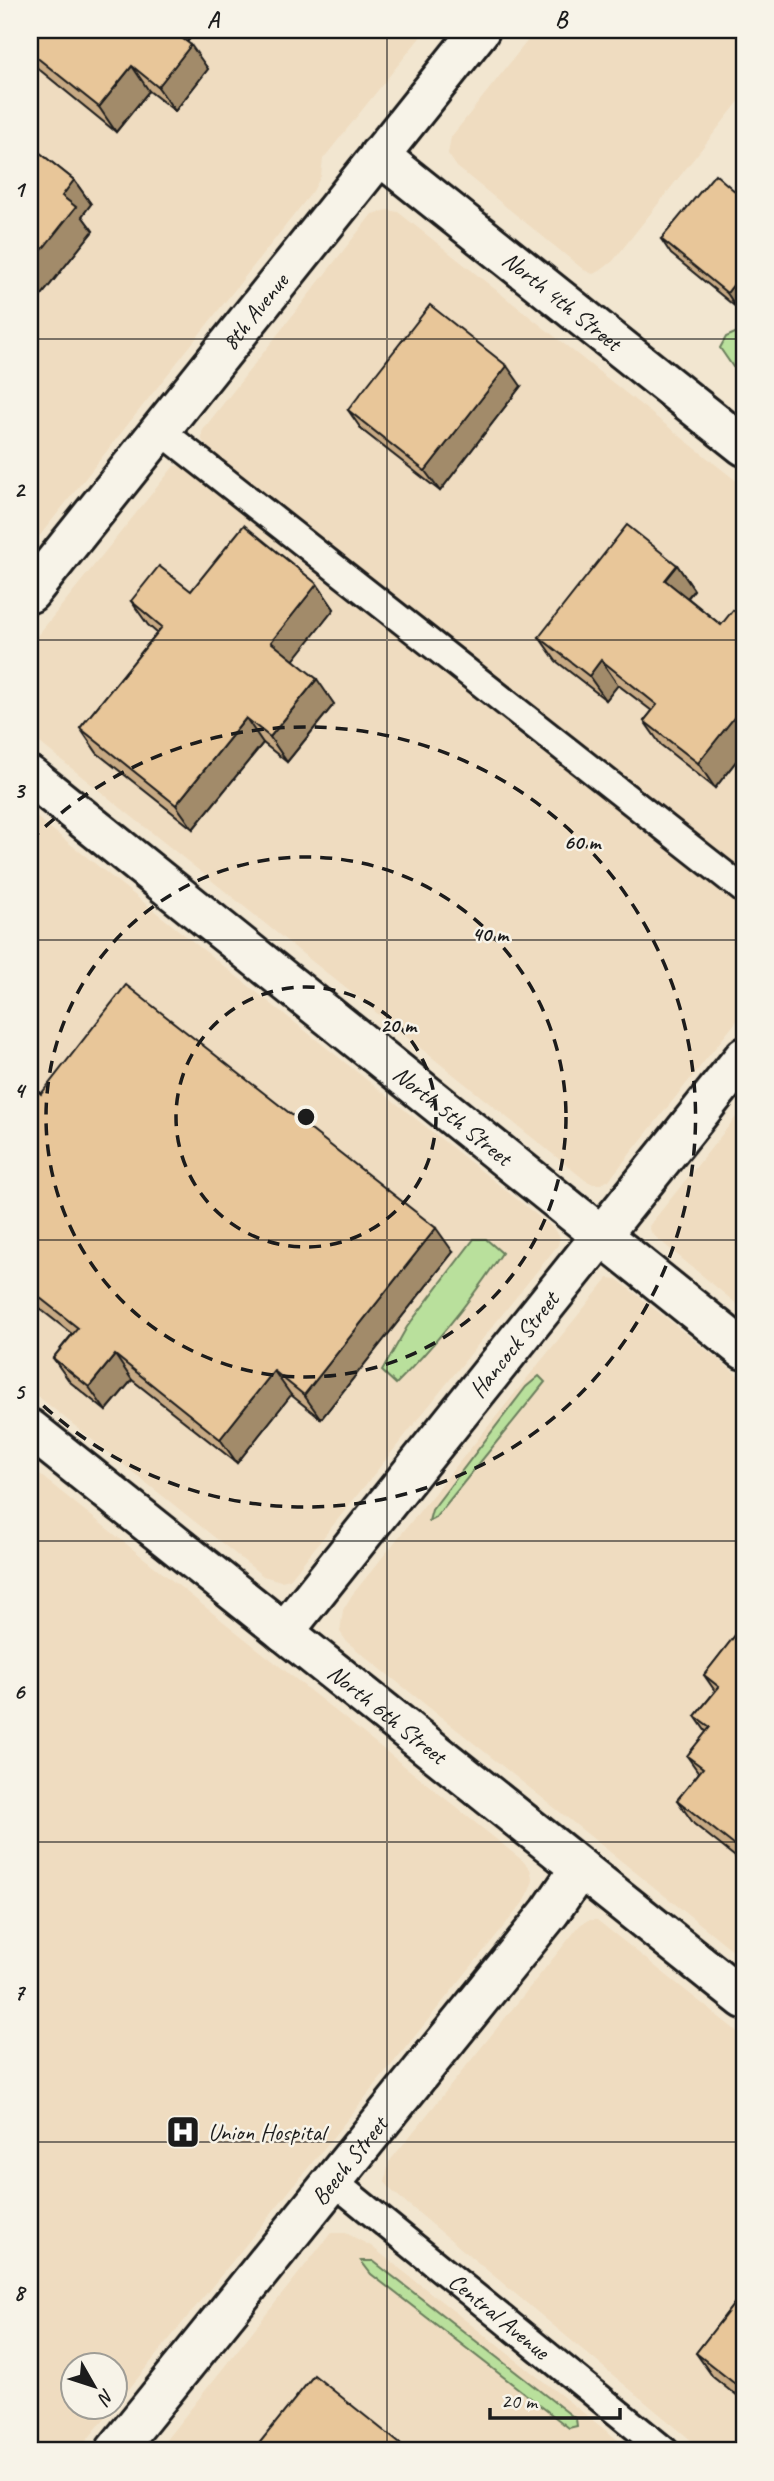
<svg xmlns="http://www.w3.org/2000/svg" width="774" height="2481" font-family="Caveat,sans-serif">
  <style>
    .built { fill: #efdcc0 }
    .green { fill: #b9e09c; stroke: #6a7e5c; stroke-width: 2 }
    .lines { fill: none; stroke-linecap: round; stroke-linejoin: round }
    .service-casing { stroke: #1c1c1c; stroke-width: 32 }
    .minor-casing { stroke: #1c1c1c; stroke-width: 44 }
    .tertiary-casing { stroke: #1c1c1c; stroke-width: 44 }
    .service { stroke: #f7f3e8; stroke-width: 26 }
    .minor { stroke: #f7f3e8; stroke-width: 38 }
    .tertiary { stroke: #f7f3e8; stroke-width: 38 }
    .wall { fill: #c8aa84; stroke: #1c1c1c; stroke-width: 2 }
    .shaded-wall { fill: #a28b6b; stroke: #1c1c1c; stroke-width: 2 }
    .building { fill: #e8c699; stroke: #1c1c1c; stroke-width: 2 }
    .grid { fill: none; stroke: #1c1c1c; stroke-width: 2; stroke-opacity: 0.55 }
    .ring { fill: none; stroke: #1c1c1c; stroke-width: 3.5; stroke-dasharray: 12 9 }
    .labels { text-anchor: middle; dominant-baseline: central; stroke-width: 5; stroke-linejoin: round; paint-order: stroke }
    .street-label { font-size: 24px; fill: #1c1c1c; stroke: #f7f3e8 }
    .poi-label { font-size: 24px; fill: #1c1c1c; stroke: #f7f3e8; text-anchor: start }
    .centre { fill: #1c1c1c; stroke: #f7f3e8; stroke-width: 3.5 }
    .ring-label { font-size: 21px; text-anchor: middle; font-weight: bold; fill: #1c1c1c; stroke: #f7f3e8; stroke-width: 5; stroke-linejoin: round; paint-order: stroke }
    .neatline { fill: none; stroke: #1c1c1c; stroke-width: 2.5 }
    .grid-label { font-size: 23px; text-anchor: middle; font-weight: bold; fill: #1c1c1c }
  </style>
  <rect width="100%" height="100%" fill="#f2e6d0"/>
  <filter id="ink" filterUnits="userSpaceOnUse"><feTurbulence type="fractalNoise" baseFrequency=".0143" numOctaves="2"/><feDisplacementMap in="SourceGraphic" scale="14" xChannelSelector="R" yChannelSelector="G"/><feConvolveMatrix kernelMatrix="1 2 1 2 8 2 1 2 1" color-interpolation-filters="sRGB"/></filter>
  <g filter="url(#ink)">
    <path class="built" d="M 30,30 L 426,30 L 323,159 L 321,176 L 313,191 L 30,548 Z
      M 536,30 L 744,30 L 744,95 L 613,261 L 600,271 L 593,274 L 584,270 L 457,167 L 448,154 L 451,137 Z
      M 388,210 L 398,212 L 744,487 L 744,876 L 209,450 L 202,440 L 202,432 L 205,427 L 372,214 Z
      M 182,465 L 191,468 L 249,511 L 744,906 L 744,1012 L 609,1180 L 601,1184 L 593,1184 L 585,1180 L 30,735 L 30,645 L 174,466 Z
      M 30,812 L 552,1227 L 560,1237 L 558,1245 L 290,1579 L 281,1581 L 263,1576 L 30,1390 Z
      M 744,1107 L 744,1310 L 652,1234 L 649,1226 Z
      M 608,1278 L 617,1279 L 744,1380 L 744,1959 L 347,1642 L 340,1632 L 343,1610 L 352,1595 Z
      M 30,1467 L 522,1860 L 530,1869 L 533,1881 L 526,1899 L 116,2405 L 116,2366 L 74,2366 L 74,2408 L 113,2408 L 78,2451 L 30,2451 Z
      M 588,1920 L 597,1920 L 744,2037 L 744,2451 L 704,2451 L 391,2190 L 385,2182 L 389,2162 L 580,1925 Z
      M 331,2233 L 346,2233 L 371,2246 L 632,2451 L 157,2451 Z"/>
    <path class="green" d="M 744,329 L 744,374 L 733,367 L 720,348 L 726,337 Z
      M 474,1239 L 486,1239 L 502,1253 C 471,1300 436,1344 396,1384 L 382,1371 L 407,1327 Z
      M 539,1376 L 545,1382 L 436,1517 L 429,1521 L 432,1510 L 526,1387 Z
      M 373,2261 L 576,2419 L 577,2426 L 569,2428 L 371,2274 L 361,2261 Z"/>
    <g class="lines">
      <defs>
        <g id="service">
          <path d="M 160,430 L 744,890"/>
          <path id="s1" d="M 333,2181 L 665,2451"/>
        </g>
        <g id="minor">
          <path id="s2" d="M 379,155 L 744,446"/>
          <path id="s3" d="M 30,776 L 744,1350"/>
          <path id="s4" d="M 30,1429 L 744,1999"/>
          <path id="s5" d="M 284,1632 L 744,1057"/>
          <path id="s6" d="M 115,2451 L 550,1912 L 580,1868"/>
        </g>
        <g id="tertiary">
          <path id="s7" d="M 30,593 L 480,30"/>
        </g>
      </defs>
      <use href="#service" class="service-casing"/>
      <use href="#minor" class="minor-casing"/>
      <use href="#tertiary" class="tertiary-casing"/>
      <use href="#service" class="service"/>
      <use href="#minor" class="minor"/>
      <use href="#tertiary" class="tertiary"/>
    </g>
    <path class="wall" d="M 30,30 L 197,30 L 187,42 L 208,69 L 175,111 L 149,91 L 116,132 L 30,62 Z
      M 30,145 L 74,180 L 91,204 L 82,216 L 93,231 L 37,301 L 30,295 Z
      M 744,199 L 744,300 L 737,308 L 671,254 L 661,239 Z
      M 521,386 L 440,491 L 362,430 L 348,410 Z
      M 677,565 L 694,590 L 688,598 L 721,625 L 744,619 L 744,751 L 715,788 L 661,745 L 644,721 L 652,711 L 618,685 L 606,700 L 556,661 L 539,637 Z
      M 317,584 L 334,609 L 293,660 L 334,704 L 287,762 L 263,743 L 193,829 L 97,753 L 80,728 L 157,633 L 148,625 L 131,601 L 191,591 Z
      M 30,1084 L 41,1094 L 453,1252 L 321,1419 L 291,1395 L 237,1463 L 132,1380 L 106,1411 L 70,1382 L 53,1358 L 72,1334 L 30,1301 Z
      M 744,1624 L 744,1864 L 694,1824 L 677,1800 L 699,1773 L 687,1756 L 706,1732 L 695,1716 L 715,1691 L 704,1675 Z
      M 744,2291 L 744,2402 L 713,2377 L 696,2353 Z"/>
    <path class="shaded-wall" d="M 168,30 L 197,30 L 181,49 Z
      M 191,45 L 208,69 L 175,111 L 158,87 Z
      M 132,66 L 149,91 L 116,132 L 99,107 Z
      M 74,180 L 91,204 L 82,216 L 93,231 L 37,301 L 30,290 L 30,265 L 62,196 Z
      M 744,271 L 744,300 L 737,308 L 727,293 Z
      M 507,366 L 521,386 L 440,491 L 425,471 Z
      M 677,565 L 694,590 L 682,604 L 665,580 Z
      M 317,584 L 334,609 L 288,667 L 271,642 Z
      M 601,660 L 618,685 L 606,700 L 589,676 Z
      M 317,679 L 334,704 L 287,762 L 270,737 Z
      M 744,705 L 744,751 L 715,788 L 698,763 Z
      M 246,718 L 263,743 L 193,829 L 176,805 Z
      M 436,1228 L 453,1252 L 321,1419 L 304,1395 Z
      M 115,1355 L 132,1380 L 106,1411 L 89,1387 Z
      M 274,1371 L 291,1395 L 237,1463 L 220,1439 Z"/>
    <path class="building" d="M 30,30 L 171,30 L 191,45 L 158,87 L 132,66 L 99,107 L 30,52 Z
      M 30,145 L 74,180 L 62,196 L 76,207 L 30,265 Z
      M 715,174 L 744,199 L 744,271 L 727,293 L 661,239 Z
      M 430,305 L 507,366 L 425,471 L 348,410 Z
      M 244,525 L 317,584 L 271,642 L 317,679 L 270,737 L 246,718 L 176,805 L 80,728 L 162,627 L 131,601 L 159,566 L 191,591 Z
      M 627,525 L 677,565 L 665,580 L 721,625 L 733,610 L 744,619 L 744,705 L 698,763 L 644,721 L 657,705 L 601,660 L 589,676 L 539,637 Z
      M 126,985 L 436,1228 L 304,1395 L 274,1371 L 220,1439 L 115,1355 L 89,1387 L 53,1358 L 78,1328 L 30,1290 L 30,1084 L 41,1094 Z
      M 744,1624 L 744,1853 L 677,1800 L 703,1768 L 687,1756 L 710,1727 L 695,1716 L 719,1687 L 704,1675 Z
      M 744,2291 L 744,2391 L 696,2353 Z
      M 314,2375 L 409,2451 L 253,2451 Z"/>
  </g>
  <path class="grid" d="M 387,30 L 387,2451M 30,339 L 744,339M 30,640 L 744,640M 30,940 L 744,940M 30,1240 L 744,1240M 30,1541 L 744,1541M 30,1842 L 744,1842M 30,2142 L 744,2142"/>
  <g class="ring">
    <circle cx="306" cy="1117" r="130"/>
    <circle cx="306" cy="1117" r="260"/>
    <path d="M30 841A390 390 0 1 1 30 1393"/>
  </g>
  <defs>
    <symbol id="hospital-square" viewBox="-11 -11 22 22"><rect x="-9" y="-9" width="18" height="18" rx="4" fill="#1c1c1c" stroke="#f7f3e8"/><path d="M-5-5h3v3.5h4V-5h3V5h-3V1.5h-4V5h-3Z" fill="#fff"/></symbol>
  </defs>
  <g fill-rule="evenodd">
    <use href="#hospital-square" x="164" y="2113" width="38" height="38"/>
  </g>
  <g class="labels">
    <g class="street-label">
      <text stroke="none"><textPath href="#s2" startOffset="234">North 4th Street</textPath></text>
      <text stroke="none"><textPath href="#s7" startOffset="360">8th Avenue</textPath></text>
      <text stroke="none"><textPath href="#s3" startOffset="542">North 5th Street</textPath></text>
      <text stroke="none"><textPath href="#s5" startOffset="368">Hancock Street</textPath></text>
      <text stroke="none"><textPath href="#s4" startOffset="457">North 6th Street</textPath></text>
      <text stroke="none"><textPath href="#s6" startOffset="373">Beech Street</textPath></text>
      <text stroke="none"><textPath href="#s1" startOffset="214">Central Avenue</textPath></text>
    </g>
    <g class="poi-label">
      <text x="208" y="2132">Union Hospital</text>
    </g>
  </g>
  <circle cx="306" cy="1117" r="10" class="centre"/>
  <g class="ring-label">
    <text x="582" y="849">60 m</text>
    <text x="490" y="941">40 m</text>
    <text x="398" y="1032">20 m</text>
  </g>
  <rect width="774" height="2481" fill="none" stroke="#f7f3e8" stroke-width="77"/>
  <g transform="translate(94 2386) rotate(129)"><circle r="33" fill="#f7f3e8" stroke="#9f9d96" stroke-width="2"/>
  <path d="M0-5L12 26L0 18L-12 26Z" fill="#1c1c1c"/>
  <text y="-10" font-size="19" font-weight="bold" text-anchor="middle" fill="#1c1c1c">N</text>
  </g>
  <path d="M490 2408v10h130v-10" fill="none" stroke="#1c1c1c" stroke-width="3.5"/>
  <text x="501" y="2408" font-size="21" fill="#1c1c1c" stroke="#f7f3e8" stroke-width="5" paint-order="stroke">20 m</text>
  <rect x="38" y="38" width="698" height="2404" class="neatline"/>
  <g class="grid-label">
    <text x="213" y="27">A</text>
    <text x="561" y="27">B</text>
    <text x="19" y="197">1</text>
    <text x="19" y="497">2</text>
    <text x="19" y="798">3</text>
    <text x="19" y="1098">4</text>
    <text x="19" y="1399">5</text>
    <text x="19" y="1699">6</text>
    <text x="19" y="2000">7</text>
    <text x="19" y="2300">8</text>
  </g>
</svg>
